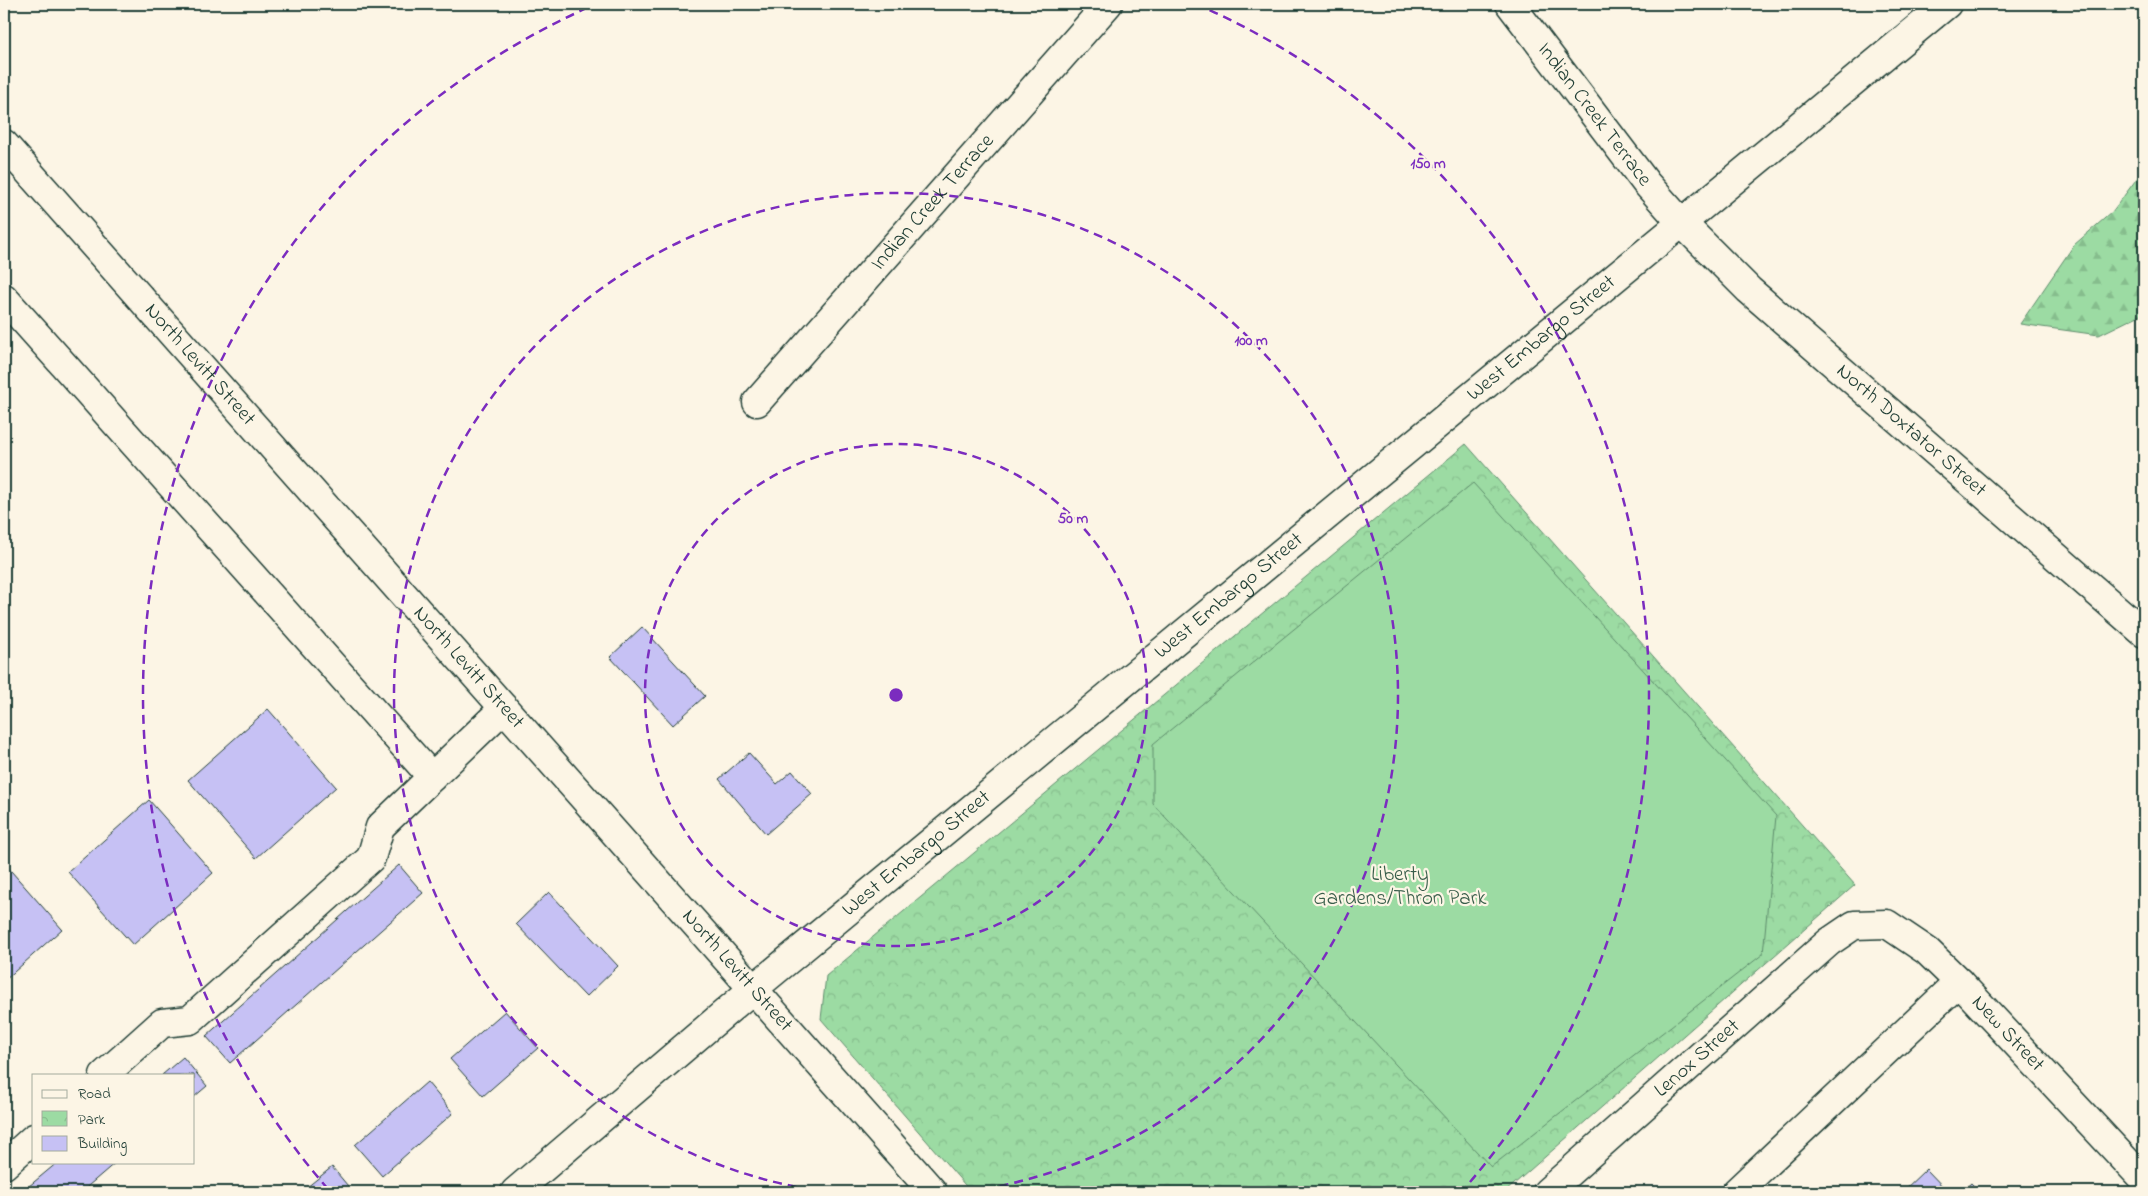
<svg xmlns="http://www.w3.org/2000/svg" width="2148" height="1196" font-family="'Indie Flower',sans-serif">
  <style>
    .forest { fill: url(#forest-firs); stroke: #5e8c6c }
    .park { fill: url(#park-crowns); stroke: #5e8c6c }
    .pitch { fill: #9cdba3; stroke: #5e8c6c }
    .building { fill: #c6c1f4; stroke: #1f3d34 }
    .lines { fill: none; stroke-linecap: round; stroke-linejoin: round }
    .minor-casing { stroke: #1f3d34; stroke-width: 31 }
    .minor { stroke: #fcf5e5; stroke-width: 28 }
    .ring { fill: none; stroke: #7b2cbf; stroke-width: 2.5; stroke-dasharray: 9 6 }
    .labels { text-anchor: middle; dominant-baseline: central; stroke-width: 4.5; stroke-linejoin: round; paint-order: stroke }
    .street-label { font-size: 21px; fill: #1f3d34; stroke: #fcf5e5 }
    .park-label { font-size: 21px; fill: #385d4a; stroke: #fcf5e5 }
    .centre { fill: #7b2cbf; stroke: #fcf5e5; stroke-width: 2.5 }
    .ring-label { font-size: 15px; text-anchor: middle; font-weight: bold; fill: #7b2cbf; stroke: #fcf5e5; stroke-width: 4.5; stroke-linejoin: round; paint-order: stroke }
  </style>
  <defs>
    <pattern id="forest-firs" width="22" height="20" patternUnits="userSpaceOnUse" patternTransform="scale(1.25)"><rect width="22" height="20" fill="#9cdba3"/><path d="M5 1l3.5 6h-7zM16 11l3.5 6h-7z" fill="#86bd8d"/></pattern>
    <pattern id="park-crowns" width="20" height="18" patternUnits="userSpaceOnUse" patternTransform="scale(1.25)"><rect width="20" height="18" fill="#9cdba3"/><path d="M2 6a3 3 0 1 1 6 0M12 15a3 3 0 1 1 6 0" fill="none" stroke="#86bd8d"/></pattern>
  </defs>
  <rect width="100%" height="100%" fill="#fcf5e5"/>
  <filter id="ink" filterUnits="userSpaceOnUse"><feTurbulence type="fractalNoise" baseFrequency=".02" numOctaves="2"/><feDisplacementMap in="SourceGraphic" scale="10" xChannelSelector="R" yChannelSelector="G"/><feConvolveMatrix kernelMatrix="1 2 1 2 8 2 1 2 1" color-interpolation-filters="sRGB"/></filter>
  <g filter="url(#ink)">
    <path class="forest" d="M 2144,169 L 2144,313 L 2099,335 L 2020,324 L 2074,245 L 2112,212 Z"/>
    <path class="park" d="M 1466,444 L 1855,885 L 1505,1192 L 971,1192 L 821,1019 L 826,976 Z"/>
    <path class="pitch" d="M 1473,483 L 1776,816 L 1763,954 L 1491,1167 L 1153,804 L 1153,744 Z"/>
    <path class="building" d="M 642,627 L 705,696 L 673,725 L 610,657 Z
      M 268,709 L 336,787 L 256,858 L 188,780 Z
      M 749,753 L 777,784 L 792,771 L 812,794 L 766,834 L 719,779 Z
      M 149,800 L 213,873 L 133,945 L 68,872 Z
      M 4,863 L 62,929 L 4,981 Z
      M 399,865 L 423,893 L 230,1063 L 206,1036 Z
      M 549,892 L 618,966 L 586,997 L 516,924 Z
      M 505,1011 L 538,1048 L 483,1096 L 450,1059 Z
      M 183,1057 L 207,1086 L 194,1097 L 194,1075 L 162,1075 Z
      M 427,1082 L 453,1113 L 382,1176 L 355,1145 Z
      M 58,1162 L 116,1162 L 81,1192 L 22,1192 Z
      M 332,1167 L 353,1192 L 301,1192 Z
      M 1926,1169 L 1948,1192 L 1902,1192 Z
      M 1971,1183 L 1980,1192 L 1961,1192 Z"/>
    <g class="lines">
      <defs>
        <g id="minor">
          <path id="s1" d="M 1510,4 L 1646,183 L 1681,222 L 1749,290 L 2144,633"/>
          <path id="s2" d="M 4,144 L 933,1192"/>
          <path d="M 4,298 L 432,777"/>
          <path id="s3" d="M 757,402 L 1108,4"/>
          <path d="M 104,1075 L 162,1023 L 190,1020 L 371,858 L 380,827 L 504,708"/>
          <path d="M 4,1165 L 34,1138"/>
          <path id="s4" d="M 515,1192 L 753,989 L 1947,4"/>
          <path id="s5" d="M 1547,1192 L 1829,942 L 1854,925 L 1887,924 L 1927,951 L 1959,982 L 2144,1180"/>
          <path d="M 1736,1192 L 1959,982"/>
        </g>
      </defs>
      <use href="#minor" class="minor-casing"/>
      <use href="#minor" class="minor"/>
    </g>
  </g>
  <g class="ring">
    <circle cx="896" cy="695" r="251"/>
    <path d="M826 1192A502 502 0 1 1 966 1192"/>
    <path d="M328 1189A753 753 0 0 1 596 4M1196 4A753 753 0 0 1 1464 1189"/>
  </g>
  <g class="labels">
    <g class="street-label">
      <text stroke="none"><textPath href="#s1" startOffset="139">Indian Creek Terrace</textPath></text>
      <text stroke="none"><textPath href="#s3" startOffset="266">Indian Creek Terrace</textPath></text>
      <text stroke="none"><textPath href="#s4" startOffset="1335">West Embargo Street</textPath></text>
      <text stroke="none"><textPath href="#s2" startOffset="295">North Levitt Street</textPath></text>
      <text stroke="none"><textPath href="#s1" startOffset="588">North Doxtator Street</textPath></text>
      <text stroke="none"><textPath href="#s4" startOffset="930">West Embargo Street</textPath></text>
      <text stroke="none"><textPath href="#s2" startOffset="700">North Levitt Street</textPath></text>
      <text stroke="none"><textPath href="#s4" startOffset="525">West Embargo Street</textPath></text>
      <text stroke="none"><textPath href="#s2" startOffset="1105">North Levitt Street</textPath></text>
      <text stroke="none"><textPath href="#s5" startOffset="604">New Street</textPath></text>
      <text stroke="none"><textPath href="#s5" startOffset="201">Lenox Street</textPath></text>
    </g>
    <g class="park-label">
      <text x="1400" y="875">Liberty<tspan x="1400" dy="24">Gardens/Thron Park</tspan></text>
    </g>
  </g>
  <circle cx="896" cy="695" r="8" class="centre"/>
  <g class="ring-label">
    <text x="1428" y="168">150 m</text>
    <text x="1251" y="345">100 m</text>
    <text x="1073" y="523">50 m</text>
  </g>
  <rect width="2148" height="1196" fill="none" stroke="#fcf5e5" stroke-width="20"/>
  <rect x="10" y="10" width="2128" height="1176" fill="none" stroke="#1f3d34" stroke-width="2" filter="url(#ink)"/>
  <rect x="32" y="1074" width="162" height="90" fill="#fcf5e5" stroke="#a4ab9e"/>
  <rect x="42" y="1090" width="25" height="8" fill="#fcf5e5" stroke="#a4ab9e"/>
  <text x="78" y="1098" font-size="15" fill="#1f3d34">Road</text>
  <rect x="42" y="1111" width="25" height="15" fill="url(#park-crowns)" stroke="#a4ab9e"/>
  <text x="78" y="1124" font-size="15" fill="#1f3d34">Park</text>
  <rect x="42" y="1136" width="25" height="15" fill="#c6c1f4" stroke="#a4ab9e"/>
  <text x="78" y="1148" font-size="15" fill="#1f3d34">Building</text>
</svg>
